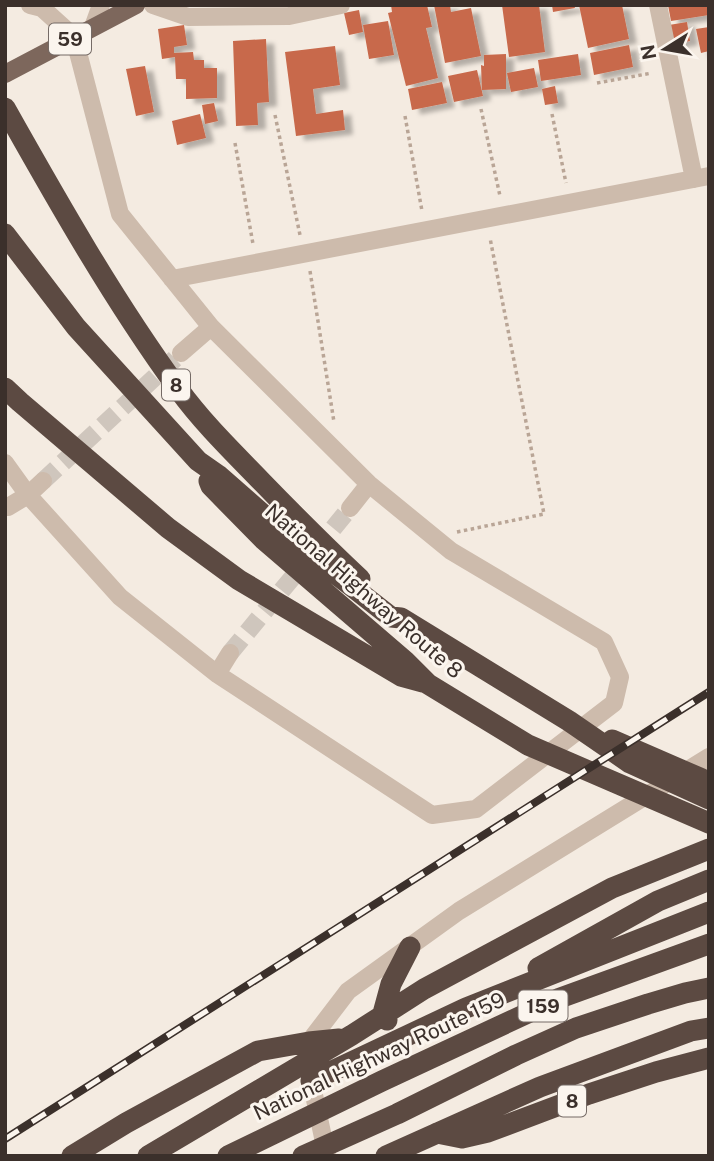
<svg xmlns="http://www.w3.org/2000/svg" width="714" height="1161" font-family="'Public Sans',sans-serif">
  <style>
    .building { fill: #c8694b; filter: url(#shadow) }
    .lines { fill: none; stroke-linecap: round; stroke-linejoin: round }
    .minor-tunnel { stroke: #cfc6bd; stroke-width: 18; stroke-dasharray: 18 9; stroke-linecap: butt }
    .path { stroke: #b9a596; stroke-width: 3.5; stroke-dasharray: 3.5 3.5; stroke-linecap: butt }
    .minor { stroke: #cdbbac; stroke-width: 18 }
    .major { stroke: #7d675c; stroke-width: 18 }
    .highway { stroke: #5c4a42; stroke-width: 21 }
    .rail-casing { stroke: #3b302b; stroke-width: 8 }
    .rail { stroke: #fbf5ee; stroke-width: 5; stroke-dasharray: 16; stroke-linecap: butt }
    .labels { text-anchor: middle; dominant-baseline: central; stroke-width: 6; stroke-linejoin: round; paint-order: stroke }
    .shield { fill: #fbf5ee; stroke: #756b66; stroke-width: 2 }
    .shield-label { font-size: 19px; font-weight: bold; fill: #3b302b }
    .street-label { font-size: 21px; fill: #3b302b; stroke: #fbf5ee }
  </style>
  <defs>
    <filter id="shadow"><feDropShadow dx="8" dy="4.5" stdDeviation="2" flood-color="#0004"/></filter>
  </defs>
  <rect width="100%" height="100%" fill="#f4ebe1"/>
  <path class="building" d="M 391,5 L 408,5 L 408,7 L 427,5 L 432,27 L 426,28 L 438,78 L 406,86 L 388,13 L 392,12 Z
    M 434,5 L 450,5 L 451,12 L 471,8 L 481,56 L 445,63 Z
    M 502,5 L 539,5 L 545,52 L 509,57 Z
    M 552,5 L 574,5 L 575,8 L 553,12 Z
    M 579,5 L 622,5 L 629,39 L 588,48 Z
    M 668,5 L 709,5 L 709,15 L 671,21 Z
    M 359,10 L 363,32 L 349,35 L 344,13 Z
    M 388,21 L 394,55 L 369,59 L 363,25 Z
    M 687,22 L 690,41 L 673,44 L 669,25 Z
    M 184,25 L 187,45 L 174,47 L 174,53 L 193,52 L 194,60 L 204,60 L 204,68 L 217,68 L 217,98 L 186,99 L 186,79 L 176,79 L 175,57 L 162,59 L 158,29 Z
    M 709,27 L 709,51 L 701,53 L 696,29 Z
    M 266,39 L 269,102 L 257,103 L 258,125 L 236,126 L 233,41 Z
    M 629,45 L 633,67 L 594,75 L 590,53 Z
    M 335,46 L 340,85 L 313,89 L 316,114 L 343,110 L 345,130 L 296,136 L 285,52 Z
    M 506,54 L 506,89 L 482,90 L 481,65 L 484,66 L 484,55 Z
    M 578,54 L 581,75 L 541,81 L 538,60 Z
    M 145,66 L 154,112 L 136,116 L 126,69 Z
    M 534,68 L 538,87 L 511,92 L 507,73 Z
    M 477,70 L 483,96 L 454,102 L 448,76 Z
    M 442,82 L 447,103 L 412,110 L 408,89 Z
    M 555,86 L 558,103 L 545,105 L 542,89 Z
    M 214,103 L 218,121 L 205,124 L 202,105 Z
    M 200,114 L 206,138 L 177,145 L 172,121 Z"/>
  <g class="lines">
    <path class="minor-tunnel" d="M 43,481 L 181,353
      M 230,653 L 350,508"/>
    <path class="path" d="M 597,83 L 652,73
      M 481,109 L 500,196
      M 552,114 L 566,183
      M 275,115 L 300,235
      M 405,116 L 422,211
      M 235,143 L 253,244
      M 310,271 L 334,422
      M 457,532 L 544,514 L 490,238"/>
    <path class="minor" d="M 153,5 L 188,17 L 289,16 L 341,5
      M 658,5 L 694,179
      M 93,27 L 101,5
      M 172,279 L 709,176
      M 181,353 L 211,327
      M 5,463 L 28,495 L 120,597 L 217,674 L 432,815 L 476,809 L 614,703 L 620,677 L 604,642 L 451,551 L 369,484 L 211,327 L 120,214 L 74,37 L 42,8 L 30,5
      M 8,507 L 28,495 L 43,481
      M 350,508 L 369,484
      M 217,674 L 230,653
      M 327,1156 L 311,1081 L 309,1042 L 348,991 L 459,911 L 709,757"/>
    <path class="major" d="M 5,74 L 136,5"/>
    <path class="highway" d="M 5,108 C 59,204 114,301 179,390 C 203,423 233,452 261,481 C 293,514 326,547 360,579
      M 5,234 L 76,327 L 198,461 L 218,475 L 291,539 L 391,617 L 401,618 L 569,721 L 630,763 L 709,799
      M 5,388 L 20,402 L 168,528 L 239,580 L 401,676 L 423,682
      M 209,481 L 211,486 L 263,539 L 405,661 L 428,684 L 528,745 L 709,823
      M 612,740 L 709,782
      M 538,968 L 658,901 L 709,880
      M 387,1020 L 382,1017 L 391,984 L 410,947
      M 311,1081 L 466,1008 L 709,912
      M 437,1133 L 462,1138 L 488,1132 L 589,1094 L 656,1072 L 709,1058
      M 72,1156 L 126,1123 L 258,1051 L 309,1042 L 339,1039
      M 148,1156 L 352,1035 L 424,989 L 612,888 L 709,849
      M 228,1156 L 382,1081 L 560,998 L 709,944
      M 303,1156 L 397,1114 L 516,1055 L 576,1028 L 648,1004 L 685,993 L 709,988
      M 386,1156 L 540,1087 L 691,1031 L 709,1028"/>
    <defs>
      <path id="rail" d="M 5,1139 L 709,692"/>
    </defs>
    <use href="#rail" class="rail-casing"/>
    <use href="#rail" class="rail"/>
  </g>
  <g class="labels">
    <g class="shield">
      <rect x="49" y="23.5" width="42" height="31" rx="5"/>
      <rect x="162" y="369.5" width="28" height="31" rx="5"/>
      <rect x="518.5" y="990.5" width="49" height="31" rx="5"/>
      <rect x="558" y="1085.5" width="28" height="31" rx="5"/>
    </g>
    <g class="shield-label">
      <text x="70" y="39">59</text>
      <text x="176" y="385">8</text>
      <text x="543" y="1006">159</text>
      <text x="572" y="1101">8</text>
    </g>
    <g class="street-label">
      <text transform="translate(364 591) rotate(41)">National Highway Route 8</text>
      <text transform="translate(379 1056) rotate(-25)">National Highway Route 159</text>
    </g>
  </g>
  <rect width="714" height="1161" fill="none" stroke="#3b302b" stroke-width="14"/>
  <g transform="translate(665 49) rotate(259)" stroke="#fbf5ee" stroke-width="5" paint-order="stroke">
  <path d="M0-5L12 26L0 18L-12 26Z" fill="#3b302b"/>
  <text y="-10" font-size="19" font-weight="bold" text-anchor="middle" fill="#3b302b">N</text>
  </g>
</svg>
